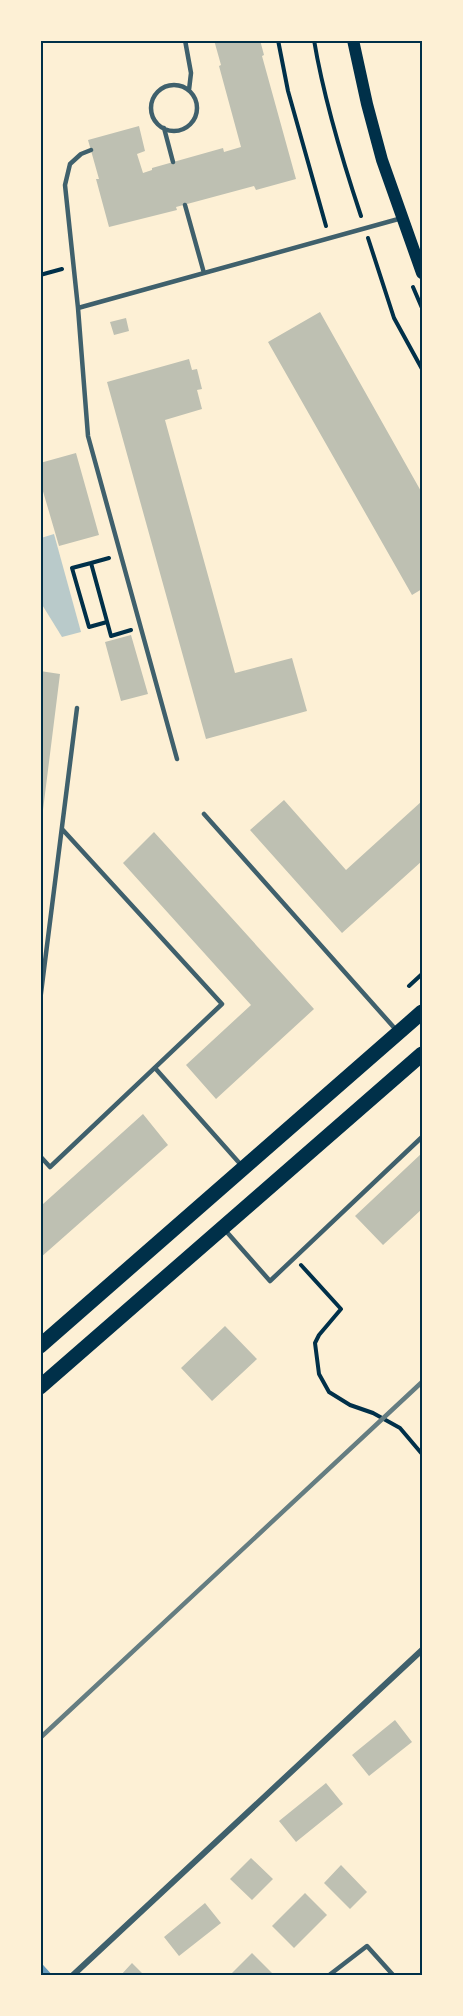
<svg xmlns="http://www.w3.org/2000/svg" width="463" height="2016" font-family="'PT Sans Narrow',sans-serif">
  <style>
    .green { fill: #b9caca }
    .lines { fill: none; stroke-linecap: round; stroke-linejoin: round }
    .stream { stroke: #669bbc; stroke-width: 6 }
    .building { fill: #bec0b2 }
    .path { stroke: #003049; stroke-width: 4 }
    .service { stroke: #3f606c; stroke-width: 4.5 }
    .minor { stroke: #3f606c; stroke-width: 6 }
    .secondary { stroke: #003049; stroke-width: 12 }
    .primary { stroke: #003049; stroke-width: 15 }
    .rail { stroke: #657d81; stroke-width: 4.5 }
    .neatline { fill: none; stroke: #003049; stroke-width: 2 }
  </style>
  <rect width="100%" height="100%" fill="#fdf0d5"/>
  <path class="green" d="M 54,534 L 81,632 L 62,637 L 41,603 L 41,538 Z"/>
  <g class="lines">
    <path class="stream" d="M 40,1966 L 49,1976"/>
  </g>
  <path class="building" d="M 214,40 L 260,40 L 264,55 L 262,56 L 296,179 L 256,190 L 254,186 L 176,207 L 177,210 L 109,227 L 96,179 L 99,179 L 88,140 L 139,126 L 145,151 L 137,154 L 143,173 L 152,170 L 152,168 L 223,148 L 224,152 L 241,147 L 219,66 L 221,65 Z
    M 320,312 L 422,493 L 422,589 L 412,595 L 268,342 Z
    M 126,318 L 129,331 L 114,335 L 110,322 Z
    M 189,359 L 192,370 L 197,369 L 202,389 L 197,390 L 202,409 L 165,420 L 235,673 L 292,658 L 307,711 L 206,739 L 107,382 Z
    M 76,453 L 99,535 L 59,546 L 40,481 L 40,463 Z
    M 131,635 L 148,694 L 121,701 L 105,642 Z
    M 40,671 L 60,674 L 42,818 L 40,818 Z
    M 284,800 L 346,870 L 422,801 L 422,861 L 342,933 L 250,830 Z
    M 154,832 L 314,1009 L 216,1099 L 186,1065 L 251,1005 L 123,863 Z
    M 143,1114 L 168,1145 L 40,1258 L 40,1201 L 43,1204 Z
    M 422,1153 L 422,1209 L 383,1245 L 355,1216 Z
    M 225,1326 L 257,1359 L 212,1401 L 181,1368 Z
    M 395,1720 L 412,1742 L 369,1776 L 352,1755 Z
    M 326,1783 L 343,1804 L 296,1842 L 279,1821 Z
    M 251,1858 L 273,1879 L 252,1900 L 230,1879 Z
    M 341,1865 L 367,1892 L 350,1909 L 324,1883 Z
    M 305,1893 L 327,1915 L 294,1948 L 272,1926 Z
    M 205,1903 L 221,1923 L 179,1956 L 164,1937 Z
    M 252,1953 L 272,1973 L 270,1976 L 229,1976 Z
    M 132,1963 L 145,1976 L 120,1976 Z"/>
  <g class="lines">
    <path class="path" d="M 278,40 L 288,91 L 326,226
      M 314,40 C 324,100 342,159 361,216
      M 368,238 L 394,318 L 422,369
      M 40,275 L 62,269
      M 413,287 L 422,308
      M 109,558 L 91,563 L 111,636 L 131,630
      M 91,563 L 72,568 L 89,627 L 107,622
      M 409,986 L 422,974
      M 301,1265 L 341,1309 L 319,1335 L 315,1343 L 319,1374 L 329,1392 L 350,1405 L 373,1413 L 400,1428 L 422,1454"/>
    <path class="service" d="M 185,40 L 191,73 L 189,90
      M151 108a23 23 0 1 1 46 0a23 23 0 1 1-46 0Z
      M 164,128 L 173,162
      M 91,150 L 81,154 L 70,164 L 65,185 L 78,308 L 88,436 L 177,759
      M 185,205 L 204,273
      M 78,308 L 402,218
      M 204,814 L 398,1032
      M 40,1001 L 77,708
      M 155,1068 L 242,1166
      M 40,1156 L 50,1167 L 222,1004 L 62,829
      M 225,1230 L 270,1281 L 422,1137
      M 328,1976 L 367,1946 L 394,1976"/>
    <path class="minor" d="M 72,1976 L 422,1650"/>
    <path class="secondary" d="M 353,40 L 367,104 L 382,160 L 422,273"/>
    <path class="primary" d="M 40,1346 L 422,1012
      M 40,1387 L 422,1054"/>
    <path class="rail" d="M 40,1738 L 422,1382"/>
  </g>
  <rect width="463" height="2016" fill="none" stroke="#fdf0d5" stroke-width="84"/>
  <rect x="42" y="42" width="379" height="1932" class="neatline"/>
</svg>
